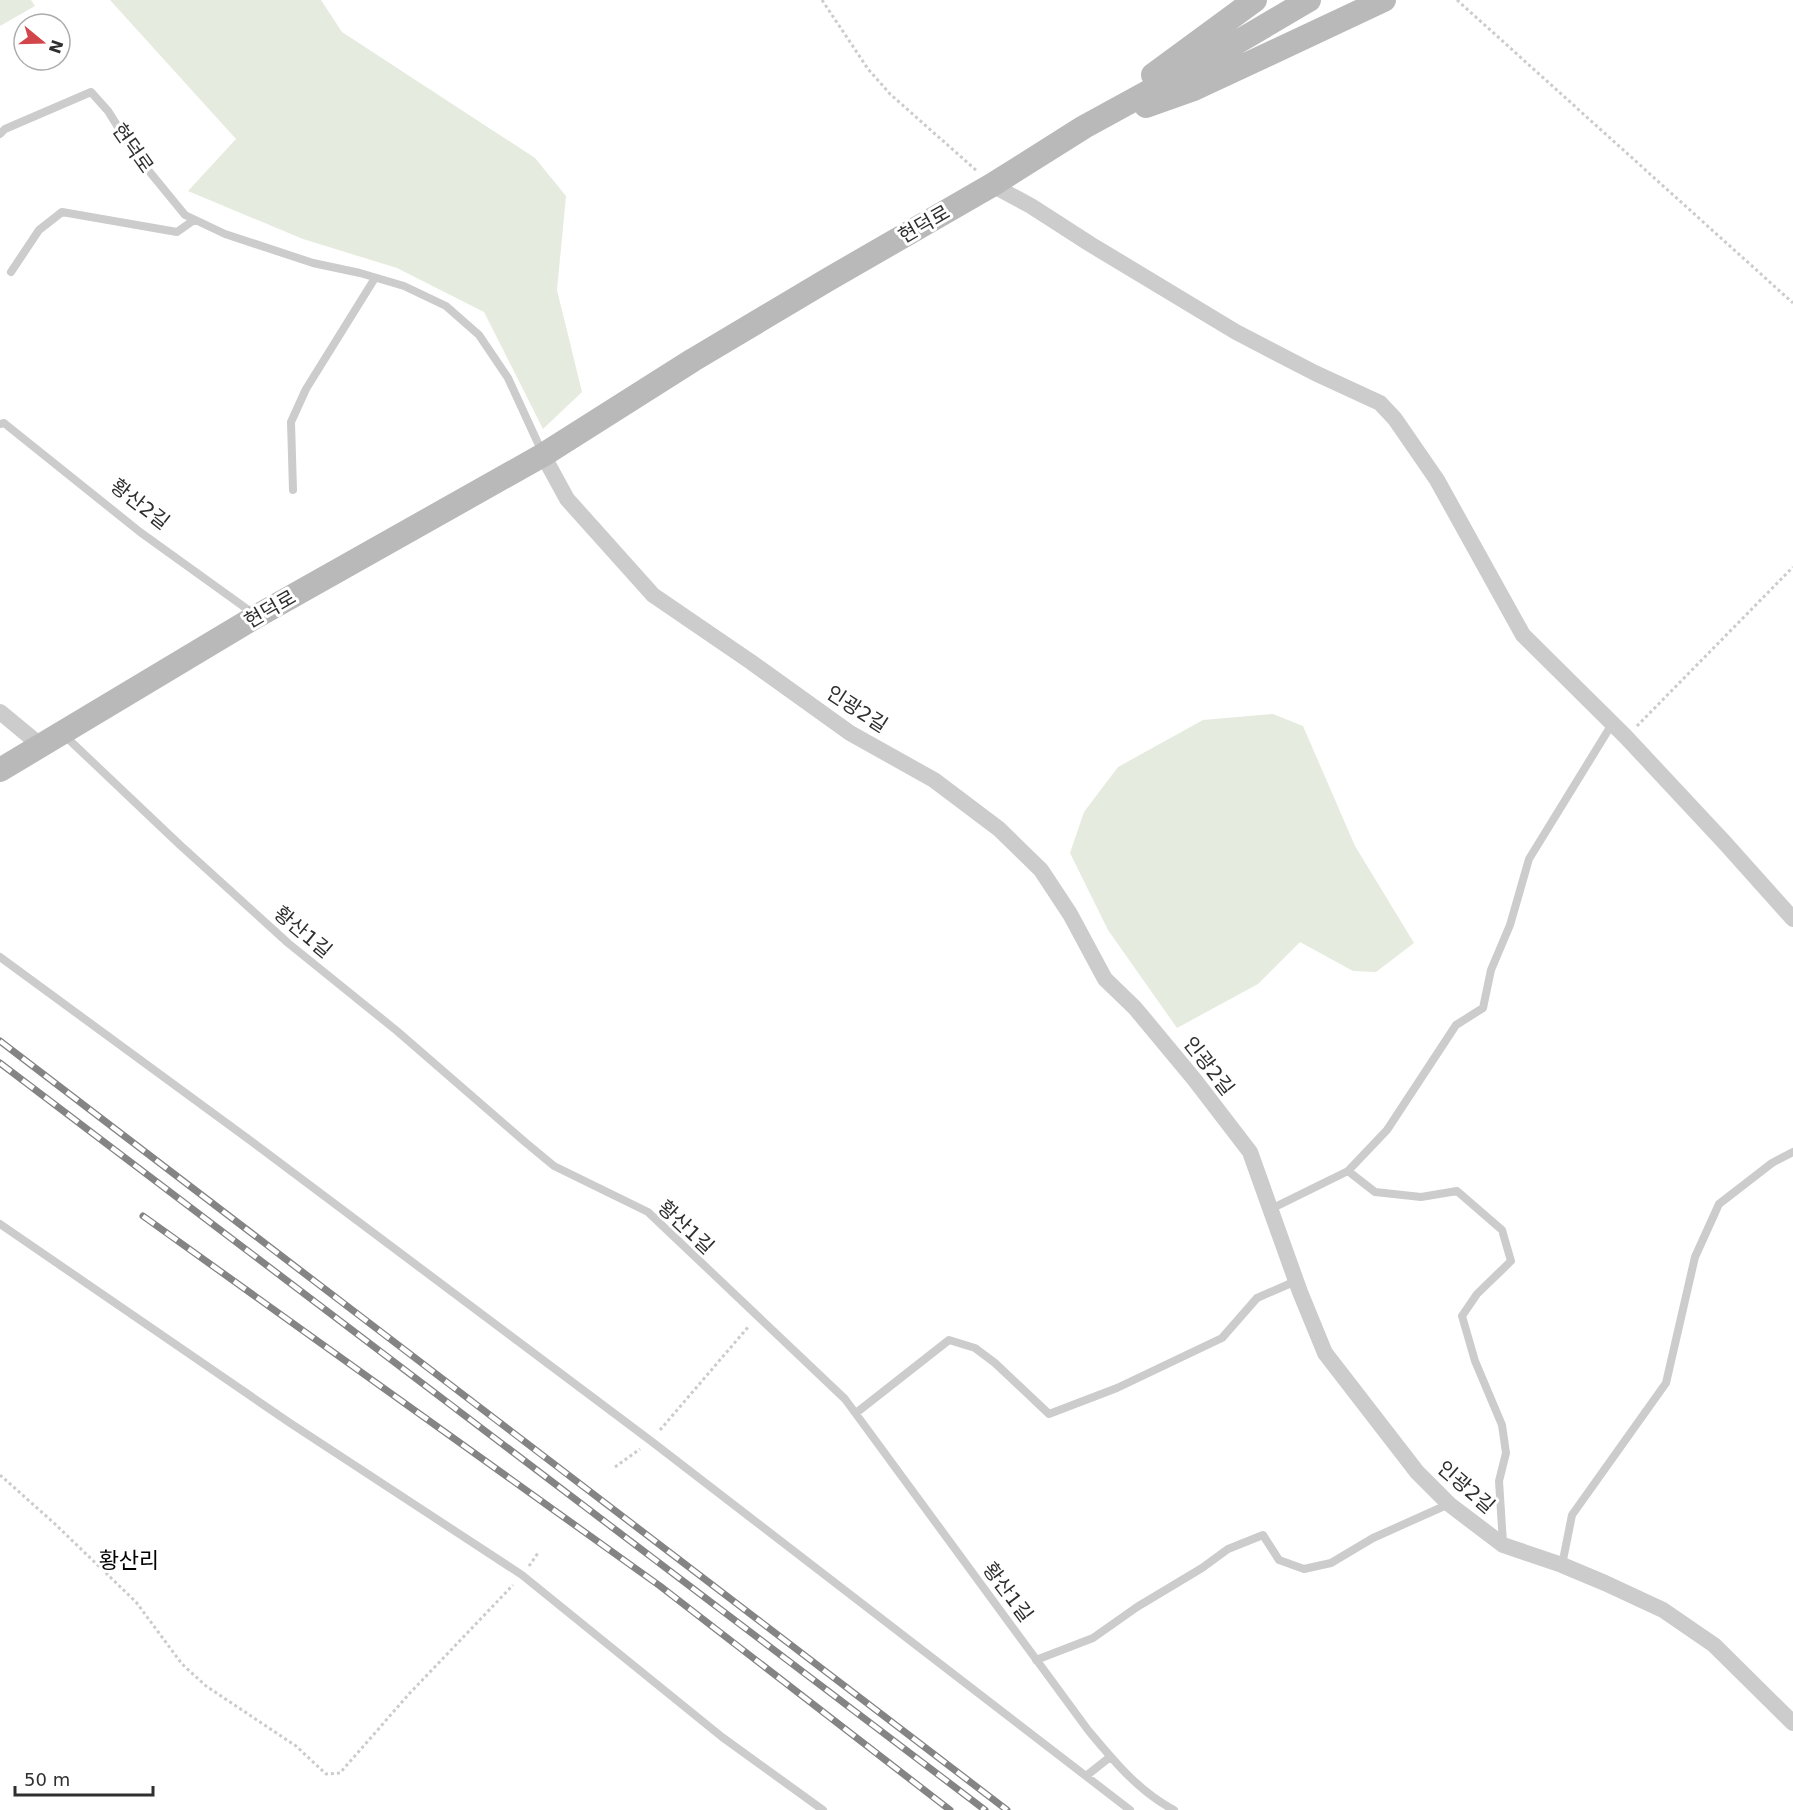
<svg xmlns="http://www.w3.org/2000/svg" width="1793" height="1810" font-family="'DejaVu Sans','Noto Sans KR',sans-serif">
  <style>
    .green { fill: #e5ebde }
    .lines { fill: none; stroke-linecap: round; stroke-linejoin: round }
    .path { stroke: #ccc; stroke-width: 3; stroke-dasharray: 3 3; stroke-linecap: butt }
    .lane { stroke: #ccc; stroke-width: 8 }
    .street { stroke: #ccc; stroke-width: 16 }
    .secondary { stroke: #b9b9b9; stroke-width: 24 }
    .rail-casing { stroke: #848484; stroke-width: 7 }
    .rail { stroke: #fff; stroke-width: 4.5; stroke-dasharray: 14; stroke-linecap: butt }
    .labels { text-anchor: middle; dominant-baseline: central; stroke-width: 6; stroke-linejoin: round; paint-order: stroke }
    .street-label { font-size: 20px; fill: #2f2f2f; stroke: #fff }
    .quarter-label { font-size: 22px; fill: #000; stroke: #fff }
  </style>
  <rect width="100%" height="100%" fill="#fff"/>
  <path class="green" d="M 0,0 L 31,0 L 35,6 L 0,26 Z
    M 110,0 L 321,0 L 342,32 L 535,158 L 566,196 L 557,290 L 582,392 L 543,429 L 484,312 L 397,268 L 303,239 L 188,191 L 236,139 Z
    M 1273,714 L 1303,726 L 1355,846 L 1414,943 L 1376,972 L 1353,971 L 1300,942 L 1258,984 L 1177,1028 L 1108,930 L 1070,853 L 1084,812 L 1118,767 L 1203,720 Z"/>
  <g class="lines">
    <path class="path" d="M 822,0 L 868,69 L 890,94 L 977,171
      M 1457,0 L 1793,303
      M 1637,726 L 1793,567
      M 660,1430 L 749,1326
      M 615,1467 L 640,1449
      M 0,1475 L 55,1524 L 136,1602 L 182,1664 L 206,1686 L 296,1746 L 326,1774 L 340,1773 L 409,1694 L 513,1585
      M 529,1566 L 538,1553"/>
    <path class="lane" d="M 0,134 L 5,129 L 91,92 L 108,111 L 135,154 L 185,215 L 225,234 L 313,263 L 360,273 L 404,286 L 446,306 L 479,335 L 508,378 L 542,452
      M 11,272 L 39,230 L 62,212 L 177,232 L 194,220
      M 0,424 L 4,423 L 140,532 L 254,614
      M 293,490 L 291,422 L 306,389 L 375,278
      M 63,734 L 180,845 L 288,943 L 397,1031 L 525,1142 L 554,1166 L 648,1212 L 845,1399 L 1088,1730 C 1114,1761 1138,1791 1174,1810
      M 0,957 L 251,1141 L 651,1441 L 1130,1810
      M 1348,1171 L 1375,1192 L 1421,1197 L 1457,1191 L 1502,1230 L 1511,1261 L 1477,1294 L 1462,1316 L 1475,1361 L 1502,1425 L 1506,1453 L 1499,1481 L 1503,1543
      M 1271,1209 L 1348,1171 L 1387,1130 L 1456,1025 L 1483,1008 L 1491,970 L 1510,925 L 1529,859 L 1612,724
      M 0,1224 L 290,1423 L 522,1575 L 722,1737 L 823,1810
      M 856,1413 L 949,1340 L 975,1348 L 995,1363 L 1049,1414 L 1117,1388 L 1222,1338 L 1257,1298 L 1296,1281
      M 1562,1565 L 1572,1515 L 1666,1383 L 1695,1257 L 1719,1204 L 1772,1163 L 1793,1152
      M 1036,1660 L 1093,1638 L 1137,1607 L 1202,1568 L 1228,1549 L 1263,1535 L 1279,1560 L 1304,1569 L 1331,1563 L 1373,1538 L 1449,1504
      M 1086,1776 L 1110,1757"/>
    <path class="street" d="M 992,185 L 1031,206 L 1090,244 L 1236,332 L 1315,373 L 1380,403 L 1395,419 L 1437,480 L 1523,635 L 1626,737 L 1725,843 L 1793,919
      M 543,455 L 567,499 L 653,595 L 751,662 L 850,733 L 934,780 L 999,829 L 1041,870 L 1070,914 L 1105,979 L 1135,1008 L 1194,1079 L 1250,1152 L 1300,1292 L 1325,1353 L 1417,1472 L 1449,1504 L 1503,1545 L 1562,1565 L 1605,1583 L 1663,1610 L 1714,1645 L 1793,1723
      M 0,712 L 40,745"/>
    <path class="secondary" d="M 1153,75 L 1255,0
      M 1146,106 L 1194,89 L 1384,0
      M 0,770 L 257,616 L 543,455 L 693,360 L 829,279 L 992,185 L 1084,127 L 1212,57 L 1309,0"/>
    <defs>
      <path id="rail" d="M 0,1041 L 1007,1810
        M 0,1063 L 985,1810
        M 143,1216 L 660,1586 L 950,1810"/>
    </defs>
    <use href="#rail" class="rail-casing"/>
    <use href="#rail" class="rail"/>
  </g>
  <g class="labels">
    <g class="street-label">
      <text transform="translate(133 148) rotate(55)">현덕로</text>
      <text transform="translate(924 224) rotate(-30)">현덕로</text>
      <text transform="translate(140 504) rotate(38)">황산2길</text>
      <text transform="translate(270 609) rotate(-30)">현덕로</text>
      <text transform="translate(857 709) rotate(33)">인광2길</text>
      <text transform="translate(303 932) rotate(40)">황산1길</text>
      <text transform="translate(1209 1066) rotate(52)">인광2길</text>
      <text transform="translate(686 1227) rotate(43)">황산1길</text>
      <text transform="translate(1466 1487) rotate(41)">인광2길</text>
      <text transform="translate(1008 1592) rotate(53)">황산1길</text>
    </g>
    <g class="quarter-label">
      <text x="129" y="1560">황산리</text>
    </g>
  </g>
  <g transform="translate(42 42) rotate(109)"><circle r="28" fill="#ffffff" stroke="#acacac" stroke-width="1.5"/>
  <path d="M0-4.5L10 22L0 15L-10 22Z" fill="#d2454b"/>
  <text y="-9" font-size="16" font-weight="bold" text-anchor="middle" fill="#2f2f2f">N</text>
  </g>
  <path d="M15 1786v9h138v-9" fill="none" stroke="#2f2f2f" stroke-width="3"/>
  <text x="24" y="1786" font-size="18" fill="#2f2f2f" stroke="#ffffff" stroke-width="4.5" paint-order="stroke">50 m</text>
</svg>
